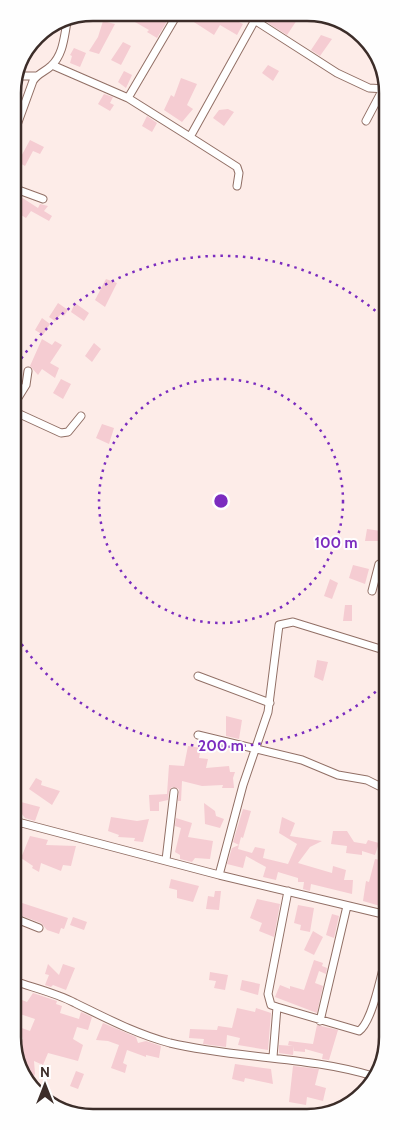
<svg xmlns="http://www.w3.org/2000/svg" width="400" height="1130" font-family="Cabin,sans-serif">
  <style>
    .building { fill: #f5ccd2; fill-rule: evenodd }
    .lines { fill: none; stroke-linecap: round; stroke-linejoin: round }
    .street-casing { stroke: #916f65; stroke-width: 9 }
    .street { stroke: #fff; stroke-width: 7 }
    .ring { fill: none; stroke: #7b2cbf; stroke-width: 2.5; stroke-dasharray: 2.5 5 }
    .rim { fill: none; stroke: #3c2d29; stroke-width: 2.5 }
    .centre { fill: #7b2cbf; stroke: #fefefe; stroke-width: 2.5 }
    .ring-label { font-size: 15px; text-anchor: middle; font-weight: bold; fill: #7b2cbf; stroke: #fefefe; stroke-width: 4; stroke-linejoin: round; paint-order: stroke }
  </style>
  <rect width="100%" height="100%" fill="#fdece8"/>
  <path class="building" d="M 141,13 L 172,13 L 157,38 L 147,32 L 149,30 L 135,22 Z
    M 183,13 L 220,13 L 227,18 L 230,13 L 240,14 L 241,18 L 239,22 L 243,24 L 237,35 L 220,25 L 214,35 L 183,15 Z
    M 262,14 L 298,14 L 294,19 L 297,20 L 287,35 L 268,23 L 271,18 Z
    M 103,21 L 115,24 L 99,54 L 89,51 L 98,37 Z
    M 321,35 L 332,39 L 320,56 L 311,50 Z
    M 123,42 L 131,46 L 121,65 L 111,60 Z
    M 74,48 L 86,53 L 80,67 L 70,63 L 72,56 L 70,55 Z
    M 268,65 L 279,71 L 273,81 L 262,73 Z
    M 124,71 L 132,75 L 126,88 L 118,82 Z
    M 181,78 L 197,84 L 187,105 L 193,109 L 182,122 L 164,110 L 171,95 L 174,97 Z
    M 104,94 L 113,97 L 110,103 L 114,105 L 110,111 L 98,104 Z
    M 228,109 L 234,112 L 224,126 L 213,118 L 219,110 Z
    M 147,116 L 157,123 L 152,132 L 142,126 Z
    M 30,140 L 44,147 L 40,154 L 33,151 L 25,166 L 18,162 Z
    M 21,197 L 38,208 L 40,204 L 48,206 L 44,211 L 52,216 L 49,221 L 31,211 L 26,218 L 13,210 Z
    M 106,279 L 117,283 L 105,307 L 95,300 Z
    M 58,303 L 68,310 L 64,316 L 61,314 L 55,321 L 49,317 Z
    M 75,303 L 89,313 L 84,321 L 71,312 Z
    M 42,318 L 50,324 L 43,335 L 35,330 Z
    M 42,339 L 52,345 L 55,341 L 62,345 L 50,363 L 59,368 L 55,378 L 42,369 L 38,375 L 30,366 Z
    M 94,343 L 101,349 L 92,362 L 85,356 Z
    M 61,379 L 71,384 L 63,399 L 53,393 Z
    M 102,424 L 114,428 L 109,444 L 96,438 Z
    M 367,529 L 381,531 L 381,541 L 365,541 Z
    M 353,565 L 369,569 L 365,584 L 349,578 Z
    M 330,579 L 338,583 L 332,599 L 324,596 Z
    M 345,605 L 352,605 L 352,621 L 343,621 Z
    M 317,660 L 328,662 L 323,681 L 314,677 Z
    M 226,716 L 242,720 L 239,739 L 226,736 Z
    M 188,746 L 201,748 L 199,758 L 208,759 L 206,768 L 229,766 L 230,772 L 235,772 L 233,778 L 234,788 L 222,788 L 223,785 L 202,786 L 182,781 L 181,801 L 178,801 L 179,789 L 172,787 L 169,791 L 168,800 L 159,802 L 159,811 L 150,811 L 149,795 L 167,794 L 169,765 L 184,766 Z
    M 36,778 L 42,781 L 41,785 L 60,791 L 52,805 L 29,789 Z
    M 21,802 L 40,807 L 35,821 L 25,818 L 18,809 Z
    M 204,803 L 215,811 L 216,816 L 224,819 L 220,828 L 205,824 Z
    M 243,809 L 251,811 L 243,838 L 241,837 L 239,845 L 233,842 Z
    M 111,817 L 137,821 L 149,819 L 143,842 L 134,841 L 135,838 L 118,837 L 119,835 L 108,831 Z
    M 282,817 L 295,823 L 290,836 L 322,841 L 310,847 L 298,863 L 332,873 L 333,866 L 346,870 L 344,880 L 353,880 L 352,894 L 311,884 L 310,891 L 303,889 L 304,882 L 298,882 L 298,878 L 278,872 L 276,880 L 263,877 L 266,867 L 246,856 L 243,868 L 227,864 L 232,848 L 239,845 L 238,849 L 252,853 L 255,847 L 265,849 L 263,858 L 288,864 L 297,844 L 279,833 Z
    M 176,818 L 192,823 L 188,837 L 213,841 L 210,859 L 195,858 L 192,862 L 180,859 L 180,855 L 175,852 L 181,828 L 175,826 Z
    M 333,831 L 347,831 L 354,842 L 366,844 L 368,840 L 379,843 L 375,855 L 362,851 L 362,855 L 346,853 L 347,846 L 331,844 Z
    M 30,836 L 48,840 L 46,845 L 76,846 L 71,866 L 63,865 L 61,871 L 41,863 L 39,872 L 32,868 L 33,866 L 21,858 Z
    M 375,859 L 385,861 L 387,908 L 363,901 L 366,881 L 369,882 Z
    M 171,879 L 199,886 L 193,902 L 177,898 L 177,890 L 169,888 Z
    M 215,891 L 221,891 L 219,910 L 206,909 L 208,896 L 214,897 Z
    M 257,899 L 280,904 L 274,937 L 259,931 L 262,923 L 250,918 Z
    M 16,901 L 68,918 L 64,929 L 61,928 L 59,934 L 47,930 L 41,923 L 14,913 Z
    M 298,905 L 314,908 L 310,932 L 300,930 L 301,925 L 294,923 Z
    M 332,914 L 339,916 L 334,938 L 326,935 Z
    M 73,917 L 87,922 L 84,930 L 70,925 Z
    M 313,931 L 323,937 L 314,955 L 304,950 Z
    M 314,960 L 323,963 L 322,966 L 327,968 L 326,974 L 319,971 L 315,983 L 323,986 L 317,1013 L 275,997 L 280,985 L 290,989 L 290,986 L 304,990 Z
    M 48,964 L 59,975 L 63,964 L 75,968 L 66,990 L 53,985 L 51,987 L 45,985 L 49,975 L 45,974 Z
    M 210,972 L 228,975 L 225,990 L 214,988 L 216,981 L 209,980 Z
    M 242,980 L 260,984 L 258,995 L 240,990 Z
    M 33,993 L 57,1001 L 56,1004 L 62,1006 L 60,1013 L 79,1019 L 81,1012 L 92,1017 L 88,1030 L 77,1027 L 73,1039 L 83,1045 L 78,1061 L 48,1053 L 43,1065 L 34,1061 L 35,1074 L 31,1084 L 16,1057 L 23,1038 L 14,1034 L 14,997 L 27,1002 ZM 20,1014 L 35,1019 L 30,1031 L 16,1026 Z
    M 237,1008 L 255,1012 L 256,1008 L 271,1013 L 268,1050 L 238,1045 L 240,1038 L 227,1035 L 226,1047 L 203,1044 L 204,1039 L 189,1038 L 190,1029 L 217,1030 L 218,1026 L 232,1028 Z
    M 103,1023 L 136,1037 L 138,1043 L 146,1041 L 161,1046 L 159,1058 L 146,1055 L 146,1057 L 127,1050 L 123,1063 L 127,1065 L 125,1073 L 111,1068 L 119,1045 L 108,1041 L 96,1040 Z
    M 317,1025 L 338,1030 L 329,1060 L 322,1059 L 323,1054 L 305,1049 L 305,1052 L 294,1051 L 294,1046 L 293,1055 L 279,1053 L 279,1045 L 293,1046 L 288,1045 L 289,1041 L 313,1044 Z
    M 235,1064 L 271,1069 L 273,1084 L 245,1078 L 244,1082 L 232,1079 Z
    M 293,1066 L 319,1069 L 315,1085 L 326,1088 L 323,1101 L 307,1097 L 306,1105 L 289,1102 Z
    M 76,1071 L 84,1074 L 78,1089 L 70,1086 Z"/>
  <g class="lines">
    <defs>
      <path id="street" d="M 245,14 L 337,73 L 369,88 L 386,89
        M 52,65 L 128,98 L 190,137 L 255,20
        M 18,76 L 36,76
        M 128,98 L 178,13
        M 366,121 L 383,89
        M 13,136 L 33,81 C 38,73 45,72 51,66 C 63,55 64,38 67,22
        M 190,137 L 237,167 L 239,173 L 237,186
        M 13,188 L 43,199
        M 13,406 L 26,385 L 28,371
        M 13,411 L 61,433 L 68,432 L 81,416
        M 372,591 L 379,564 L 386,562 L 387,559
        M 198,676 L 270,703
        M 198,735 L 302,760 L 338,775 L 367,780 L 387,790
        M 14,821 L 219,875 L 387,915
        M 166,860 L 174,792
        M 219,875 L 243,785 L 268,712 L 279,625 L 293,622 L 387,651
        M 14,918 L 39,928
        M 14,981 C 34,988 56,993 75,1003 C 106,1018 136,1034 170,1043 C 237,1059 307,1056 373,1076
        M 277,1007 L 359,1031 C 373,1021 382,970 387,953
        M 320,1021 L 347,906
        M 273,1057 L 277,1007 L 271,1005 L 268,994 L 288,891"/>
    </defs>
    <use href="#street" class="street-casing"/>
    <use href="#street" class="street"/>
  </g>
  <g class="ring">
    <circle cx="221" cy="501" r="122"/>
    <path d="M387 682A245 245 0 0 1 14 633M13 371A245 245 0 0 1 385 319"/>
  </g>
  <path d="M0 0H400V1130H0ZM93 21H307A72 72 0 0 1 379 93V1037A72 72 0 0 1 307 1109H93A72 72 0 0 1 21 1037V93A72 72 0 0 1 93 21Z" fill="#fefefe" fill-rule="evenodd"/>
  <path class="rim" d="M93 21H307A72 72 0 0 1 379 93V1037A72 72 0 0 1 307 1109H93A72 72 0 0 1 21 1037V93A72 72 0 0 1 93 21Z"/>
  <circle cx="221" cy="501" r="8" class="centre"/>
  <g class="ring-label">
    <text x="336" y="548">100 m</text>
    <text x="221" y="751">200 m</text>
  </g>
  <g transform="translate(45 1085)" stroke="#fefefe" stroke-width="4" paint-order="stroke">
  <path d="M0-4L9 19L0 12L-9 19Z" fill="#3c2d29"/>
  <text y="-8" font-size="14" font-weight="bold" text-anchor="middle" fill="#3c2d29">N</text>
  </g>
</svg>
